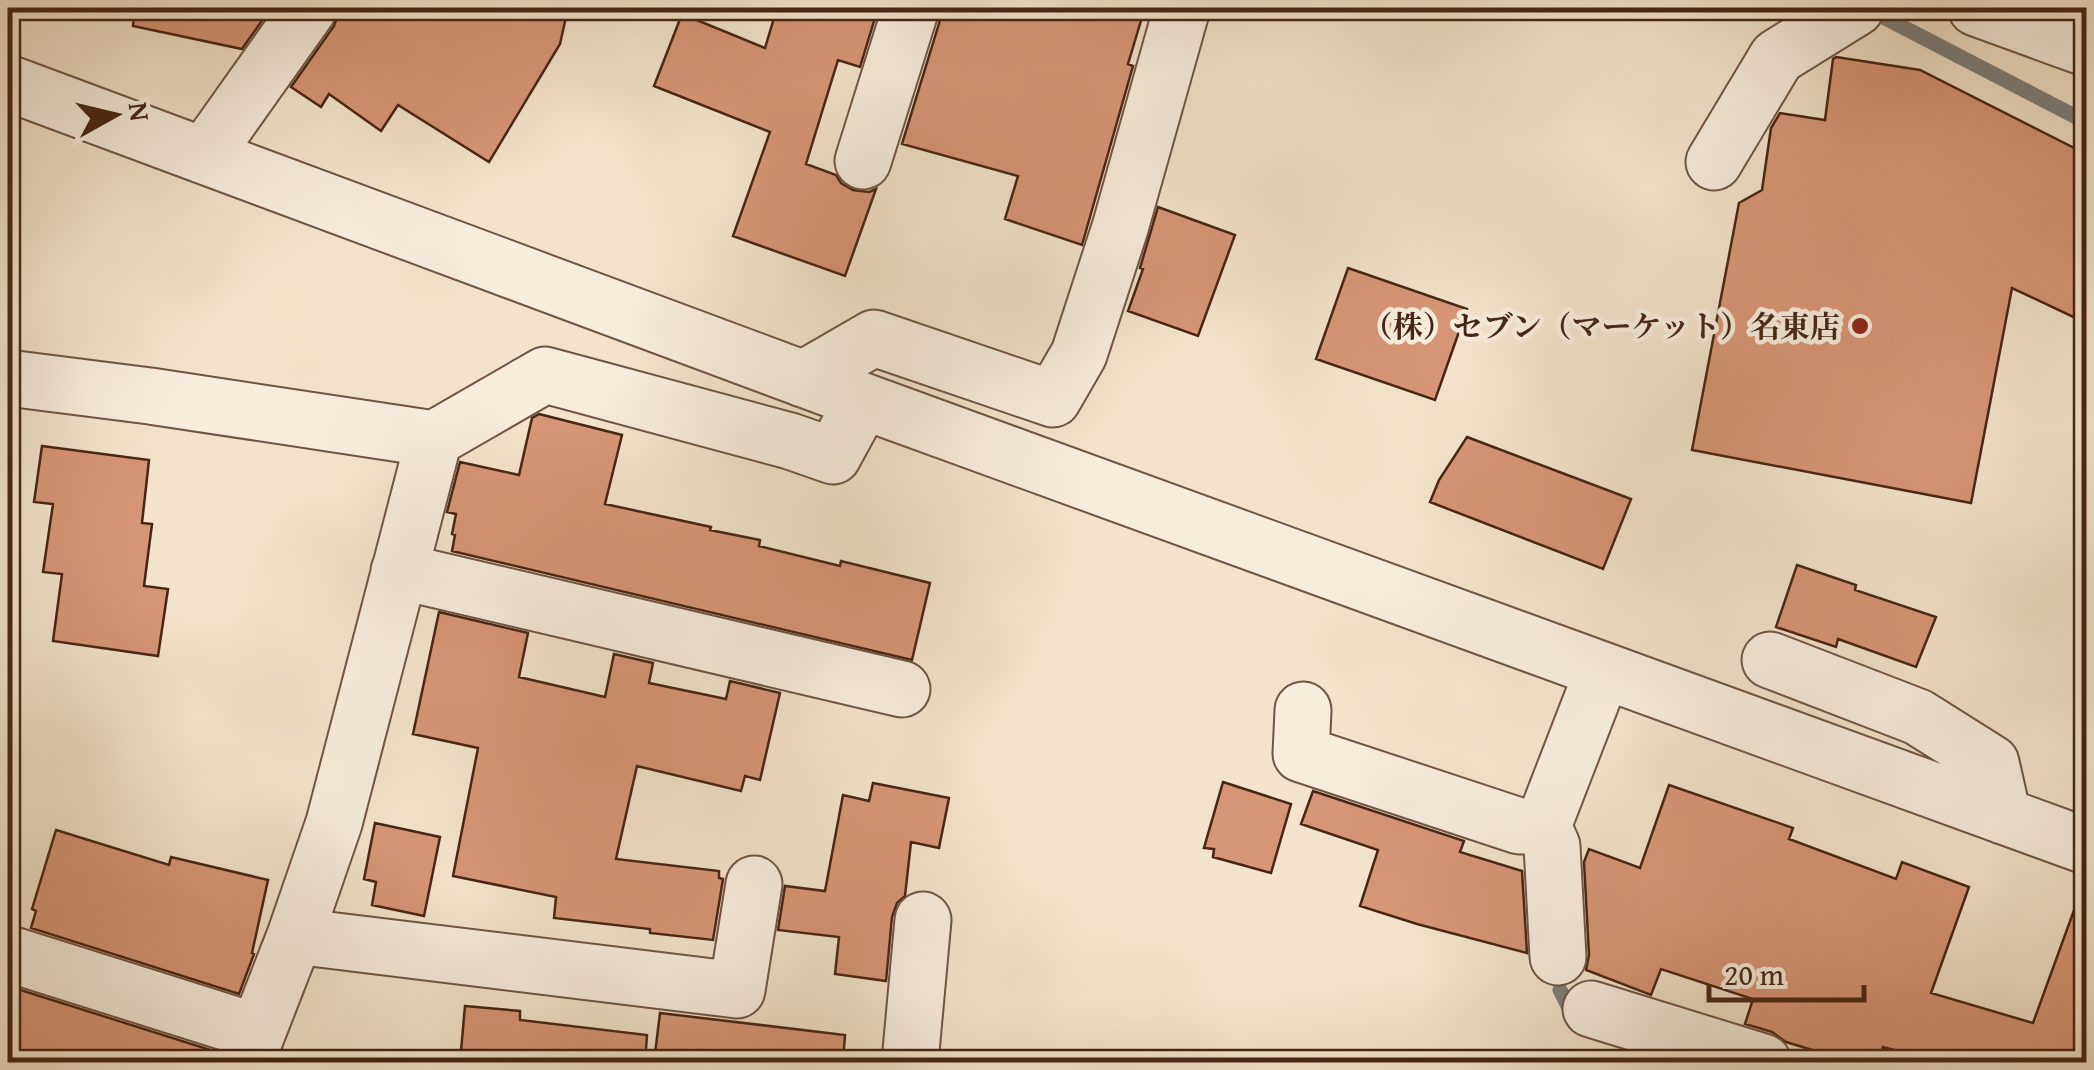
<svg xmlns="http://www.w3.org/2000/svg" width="2094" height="1070" font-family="'Gentium Book Plus','Noto Serif JP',serif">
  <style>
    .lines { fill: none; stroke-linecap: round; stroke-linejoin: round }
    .stream { stroke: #7b807b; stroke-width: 15 }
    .building { fill: #d79577; stroke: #472514; stroke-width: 2.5 }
    .minor-casing { stroke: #725442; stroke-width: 59 }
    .minor { stroke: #f7eddd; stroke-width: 55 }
    .poi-dot { fill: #8f2418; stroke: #f7eddd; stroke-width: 4 }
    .labels { text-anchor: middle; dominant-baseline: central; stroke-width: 9; stroke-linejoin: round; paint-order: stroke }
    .poi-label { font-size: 30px; font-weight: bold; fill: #472514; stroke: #f7eddd; text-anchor: end }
  </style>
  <rect width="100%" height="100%" fill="#f3e3ca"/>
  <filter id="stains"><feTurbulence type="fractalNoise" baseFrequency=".002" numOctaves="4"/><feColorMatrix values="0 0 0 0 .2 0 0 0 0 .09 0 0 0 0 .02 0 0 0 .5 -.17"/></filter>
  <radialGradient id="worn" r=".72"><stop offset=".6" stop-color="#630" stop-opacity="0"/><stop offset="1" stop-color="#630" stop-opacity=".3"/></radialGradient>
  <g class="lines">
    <path class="stream" d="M 1866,8 L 2086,122
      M 1560,990 L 1573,1016"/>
  </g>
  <path class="building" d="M 135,8 L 271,8 L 242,49 L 133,26 Z
    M 340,8 L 568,8 L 560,44 L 489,162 L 398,105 L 381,131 L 329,94 L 321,107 L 291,87 L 334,26 Z
    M 777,8 L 878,8 L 860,67 L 838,60 L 806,164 L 836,175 L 841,183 L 853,190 L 869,192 L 876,189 L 845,276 L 733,236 L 770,132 L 654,86 L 682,14 L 765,48 Z
    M 941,8 L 1120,8 L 1143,14 L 1128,64 L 1133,66 L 1082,245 L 1005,219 L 1018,176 L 902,144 L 941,17 Z
    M 1836,57 L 1920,70 L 2086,154 L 2086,323 L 2012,288 L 1971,503 L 1692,450 L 1739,203 L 1762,190 L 1771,128 L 1780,113 L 1825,120 L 1833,59 Z
    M 1158,207 L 1235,235 L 1198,336 L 1128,311 L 1143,269 L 1140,268 Z
    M 1348,268 L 1467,309 L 1435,400 L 1316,359 Z
    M 539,414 L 622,435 L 605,504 L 711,527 L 710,530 L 760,540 L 759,546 L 840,566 L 841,561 L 930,583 L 912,660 L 452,551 L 455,535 L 452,534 L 456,514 L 447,512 L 460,462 L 519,475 L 532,418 Z
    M 1467,437 L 1631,499 L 1603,569 L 1430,502 L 1439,480 Z
    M 42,446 L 149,460 L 142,523 L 152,524 L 144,586 L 168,589 L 158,656 L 53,641 L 62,574 L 43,572 L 53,504 L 34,502 Z
    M 1797,565 L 1856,585 L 1855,590 L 1936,617 L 1916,667 L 1838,639 L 1836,647 L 1776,627 Z
    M 439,612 L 528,633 L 519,677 L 605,697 L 614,654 L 653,663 L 649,683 L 726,699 L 730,681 L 780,693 L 760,780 L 745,776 L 741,791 L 637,766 L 616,859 L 719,871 L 719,878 L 723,879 L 713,940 L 650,933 L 650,929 L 554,918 L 556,897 L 453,876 L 478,748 L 413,734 Z
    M 1223,782 L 1291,804 L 1271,873 L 1213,857 L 1214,849 L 1204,848 Z
    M 873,783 L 949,798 L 939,848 L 911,842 L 905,896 L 897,903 L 892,917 L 886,981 L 835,974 L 839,937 L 778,930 L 785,886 L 825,891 L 843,795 L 869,801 Z
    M 1669,785 L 1793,828 L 1789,839 L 1896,879 L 1902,862 L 1969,887 L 1931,993 L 2033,1023 L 2081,891 L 2086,892 L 2086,1062 L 1940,1062 L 1883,1047 L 1878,1062 L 1852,1062 L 1786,1042 L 1772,1032 L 1745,1024 L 1753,999 L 1661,969 L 1651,995 L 1586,970 L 1589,955 L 1584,862 L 1589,849 L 1640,868 Z
    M 1313,791 L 1464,841 L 1460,852 L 1522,871 L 1527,953 L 1417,924 L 1360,906 L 1378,850 L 1301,824 Z
    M 375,823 L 440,837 L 424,916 L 372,905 L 376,882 L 364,879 Z
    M 56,830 L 169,865 L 171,857 L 268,880 L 252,953 L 254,954 L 239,994 L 31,928 L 36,911 L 32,909 Z
    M 11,987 L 217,1052 L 215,1062 L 26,1062 L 8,1056 L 8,997 Z
    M 465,1006 L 520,1011 L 520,1020 L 647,1035 L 645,1062 L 460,1062 Z
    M 660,1013 L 845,1035 L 843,1062 L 654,1062 Z"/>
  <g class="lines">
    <defs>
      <path id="minor" d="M 1976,8 L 2086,48
        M 8,83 L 863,401 L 2086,846
        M 204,156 L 309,8
        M 863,161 L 911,8
        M 1714,162 L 1777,57 L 1856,8
        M 8,378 L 150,396 L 434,439
        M 803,379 L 874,338 L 1053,399 L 1079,354 L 1120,228 L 1182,8
        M 399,571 L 902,689
        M 1770,660 L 1918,717 L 1991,763 L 2003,816
        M 1303,710 L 1301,754 L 1519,826 L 1543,826
        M 295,936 L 737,990 L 754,884
        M 16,956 L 257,1032
        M 1558,957 L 1552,846 L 1543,826 L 1603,671
        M 1591,1009 L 1763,1062
        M 246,1062 L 295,936 L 334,823 L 434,439 L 545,375 L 790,441 L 833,456 L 863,401
        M 910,1062 L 923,920"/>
    </defs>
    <use href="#minor" class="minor-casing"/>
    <use href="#minor" class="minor"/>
  </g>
  <circle class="poi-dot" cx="1860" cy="326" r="10"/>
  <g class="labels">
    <g class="poi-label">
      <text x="1840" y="326">（株）セブン（マーケット）名東店</text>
    </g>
  </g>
  <rect width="2094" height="1070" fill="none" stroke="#f3e3ca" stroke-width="40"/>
  <rect x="10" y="10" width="2074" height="1050" fill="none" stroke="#472514" stroke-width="5"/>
  <rect x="20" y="20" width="2054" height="1030" fill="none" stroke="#472514" stroke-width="2.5"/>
  <g transform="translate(115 115) rotate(82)" stroke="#f7eddd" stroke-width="8" paint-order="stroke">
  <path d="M0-8L18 38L0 25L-18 38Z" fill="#472514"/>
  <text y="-15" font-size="28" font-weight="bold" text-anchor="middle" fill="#472514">N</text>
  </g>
  <path d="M1709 985v15h155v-15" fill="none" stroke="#472514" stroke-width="5"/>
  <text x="1724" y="985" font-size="30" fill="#472514" stroke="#f7eddd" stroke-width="8" paint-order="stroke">20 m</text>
  <rect width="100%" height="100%" filter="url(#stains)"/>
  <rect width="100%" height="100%" fill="url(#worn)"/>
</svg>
